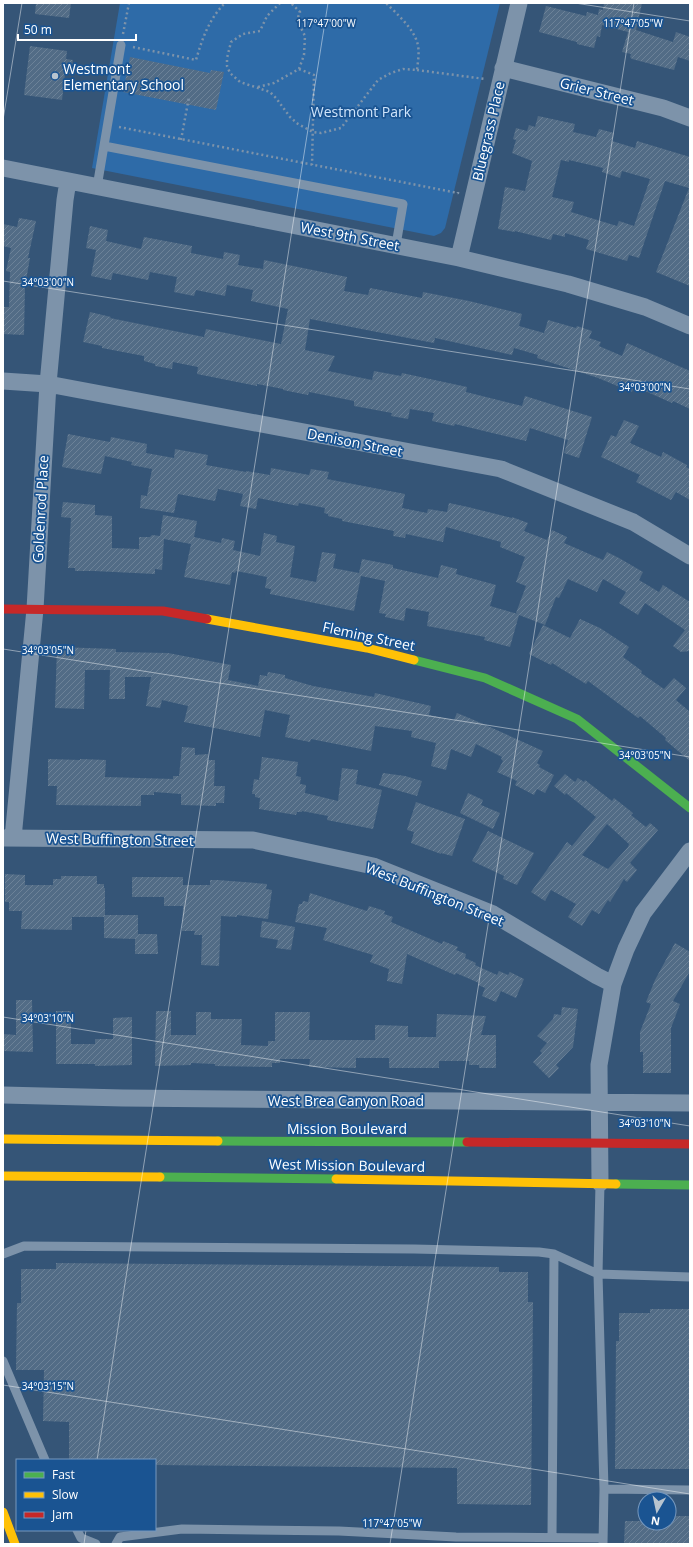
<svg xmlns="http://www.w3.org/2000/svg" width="693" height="1547" font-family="'Open Sans',sans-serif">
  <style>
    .green { fill: #2e6ba8 }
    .building { fill: url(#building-hatch); fill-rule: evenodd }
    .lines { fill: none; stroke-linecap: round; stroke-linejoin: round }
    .path { stroke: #7d93aa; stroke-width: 2.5; stroke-dasharray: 2 3; stroke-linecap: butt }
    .lane { stroke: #7d93aa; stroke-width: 9 }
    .street { stroke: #7d93aa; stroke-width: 17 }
    .fast { stroke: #4caf50; stroke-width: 9 }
    .slow { stroke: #ffc107; stroke-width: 9 }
    .jam { stroke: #c62828; stroke-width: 9 }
    .ticks { fill: none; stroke: #fff; stroke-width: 1; stroke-opacity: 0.45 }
    .poi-dot { fill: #b8c4cf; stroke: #1a5492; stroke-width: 1.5 }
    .labels { text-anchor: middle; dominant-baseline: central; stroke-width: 3.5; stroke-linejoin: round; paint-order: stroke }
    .poi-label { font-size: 14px; fill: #fff; stroke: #1a5492; text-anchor: start }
    .street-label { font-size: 14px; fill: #fff; stroke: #1a5492 }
    .park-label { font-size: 14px; fill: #d0e5fb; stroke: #1a5492 }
    .ticks-label { font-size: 10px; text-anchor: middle; fill: #fff; stroke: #1a5492; stroke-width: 3.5; stroke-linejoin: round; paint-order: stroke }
  </style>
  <defs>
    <pattern id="building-hatch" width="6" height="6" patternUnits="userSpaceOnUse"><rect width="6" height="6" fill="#526c86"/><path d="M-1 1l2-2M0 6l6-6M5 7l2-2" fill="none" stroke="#6c8298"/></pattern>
  </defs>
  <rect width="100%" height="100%" fill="#355577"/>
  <path class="green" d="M 120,3 L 500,3 L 445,228 L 441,233 L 434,236 L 92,168 Z"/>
  <path class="building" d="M 36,3 L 71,3 L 69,18 L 35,14 Z
    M 604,3 L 642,3 L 636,30 L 673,42 L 676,32 L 690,37 L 690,61 L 678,57 L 674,70 L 632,59 L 630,57 L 631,54 L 622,52 L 628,32 L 602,25 L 600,37 L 597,36 L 594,48 L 577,44 L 577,42 L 539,32 L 546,6 L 586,16 L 587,12 L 598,15 L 599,9 L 603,10 Z
    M 30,46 L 67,51 L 66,59 L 73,60 L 71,74 L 65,74 L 62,100 L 24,95 Z
    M 130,57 L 210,73 L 211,70 L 224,72 L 216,110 L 123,92 Z
    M 538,116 L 575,124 L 573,132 L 596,137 L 599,129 L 614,133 L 612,141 L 635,148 L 637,141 L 690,157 L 690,286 L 656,272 L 689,188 L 665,181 L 639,258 L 629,255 L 627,261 L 586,249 L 589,240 L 565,233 L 565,237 L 553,234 L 551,240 L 515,231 L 515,232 L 498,229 L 505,187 L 525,191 L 532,161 L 512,153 L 516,140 L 513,139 L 516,128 L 527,131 L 529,125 L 535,127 ZM 561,160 L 569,162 L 569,160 L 603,168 L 602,172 L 620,178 L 622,171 L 650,179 L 634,226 L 619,221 L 617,226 L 571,212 L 574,202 L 552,197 Z
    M 19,218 L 36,221 L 28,258 L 30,258 L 25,286 L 24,335 L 3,334 L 3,307 L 9,307 L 10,272 L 6,271 L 11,248 L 3,246 L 3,224 L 17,227 Z
    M 90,226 L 108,230 L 106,241 L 141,249 L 144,237 L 192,246 L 191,253 L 223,259 L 224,252 L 240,255 L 238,265 L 263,269 L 264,260 L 347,277 L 344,291 L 368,295 L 370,288 L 422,298 L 423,292 L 469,301 L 522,314 L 519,326 L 544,333 L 548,320 L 576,328 L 577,326 L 592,331 L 589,338 L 601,342 L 599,346 L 622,356 L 627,343 L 690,371 L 690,409 L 673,401 L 672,403 L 634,386 L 632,392 L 598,378 L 537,358 L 538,355 L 514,348 L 512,355 L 435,338 L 434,343 L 310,319 L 305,350 L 335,356 L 328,371 L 372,380 L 374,371 L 401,376 L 402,373 L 467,387 L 466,392 L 522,406 L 525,396 L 592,417 L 579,458 L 564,453 L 568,440 L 530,428 L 526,441 L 455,424 L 454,426 L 432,421 L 434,413 L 410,409 L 408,419 L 391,416 L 392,413 L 354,406 L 354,401 L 309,392 L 308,395 L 283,390 L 283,389 L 257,384 L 257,386 L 197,374 L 198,367 L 173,362 L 172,369 L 155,366 L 155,364 L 144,361 L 144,356 L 102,348 L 102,346 L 83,342 L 90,312 L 111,317 L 110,318 L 204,337 L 206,329 L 281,344 L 288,309 L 251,301 L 253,290 L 227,285 L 225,296 L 196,290 L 194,296 L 174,292 L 177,277 L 150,272 L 148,280 L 113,273 L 111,280 L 91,276 L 96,250 L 86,248 Z
    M 624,420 L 639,426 L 630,443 L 661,457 L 663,452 L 687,465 L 686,467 L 690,469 L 690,500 L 676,492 L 671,500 L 636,482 L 640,475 L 601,457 L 611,435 L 616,437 Z
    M 68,434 L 110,442 L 111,437 L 147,444 L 146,453 L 174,458 L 175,449 L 208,455 L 206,465 L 246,472 L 246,471 L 270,475 L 271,468 L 309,475 L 311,469 L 329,472 L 327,479 L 405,494 L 402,508 L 427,513 L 428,509 L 447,512 L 449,503 L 468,507 L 512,518 L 512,517 L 528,523 L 524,531 L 547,540 L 552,530 L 567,537 L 564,543 L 603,560 L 607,552 L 619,558 L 643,572 L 639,580 L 659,592 L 663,585 L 690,602 L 690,651 L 681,652 L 673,646 L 685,630 L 645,603 L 638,615 L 619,603 L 626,592 L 603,579 L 597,592 L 568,579 L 559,598 L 556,597 L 545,625 L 519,615 L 510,647 L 484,640 L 485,637 L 427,626 L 429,612 L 406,608 L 404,621 L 385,617 L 386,614 L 379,613 L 385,581 L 361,576 L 354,611 L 270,594 L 271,589 L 265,588 L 267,577 L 236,571 L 235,573 L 232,572 L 230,585 L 184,577 L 191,544 L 164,539 L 162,570 L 155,569 L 155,574 L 94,571 L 75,571 L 75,568 L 68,568 L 71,518 L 61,517 L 63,502 L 95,505 L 95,515 L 112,516 L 112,548 L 139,549 L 139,537 L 150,537 L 152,535 L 160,536 L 163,515 L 197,521 L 194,537 L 221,543 L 222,538 L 235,541 L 233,550 L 260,556 L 264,533 L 277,536 L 276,542 L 295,546 L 290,577 L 316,582 L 322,552 L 336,554 L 333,568 L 359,573 L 362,559 L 393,565 L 393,568 L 438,578 L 441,565 L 457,569 L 456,574 L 496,585 L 490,606 L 518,614 L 516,613 L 526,586 L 516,582 L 525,557 L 500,547 L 501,542 L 446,527 L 443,542 L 406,534 L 405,538 L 393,536 L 394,531 L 342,521 L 342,519 L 328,516 L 328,514 L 324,513 L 325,508 L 299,503 L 298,506 L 258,498 L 256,509 L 240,506 L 243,494 L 218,489 L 215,501 L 178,494 L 174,513 L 140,508 L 141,495 L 147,496 L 152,469 L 131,465 L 132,462 L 105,456 L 101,474 L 62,467 Z
    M 580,619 L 600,628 L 629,647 L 623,657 L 642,671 L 641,673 L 664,689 L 674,678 L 686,688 L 676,700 L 690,712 L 690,761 L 665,740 L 666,738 L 640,716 L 638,718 L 588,681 L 586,684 L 552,663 L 551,665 L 529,654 L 543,625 L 570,638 Z
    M 57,647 L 116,649 L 116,652 L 168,653 L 231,665 L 228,680 L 258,686 L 260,675 L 267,676 L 268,672 L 285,675 L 285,678 L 313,686 L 374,697 L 375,693 L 431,706 L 429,715 L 454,720 L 457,713 L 481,723 L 543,751 L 537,763 L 540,765 L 539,767 L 554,775 L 545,793 L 537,789 L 534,795 L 515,785 L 517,781 L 497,772 L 503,761 L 501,759 L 502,757 L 476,744 L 471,757 L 451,749 L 446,770 L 431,766 L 436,743 L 411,737 L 412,731 L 375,726 L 371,751 L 311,739 L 310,742 L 285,737 L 290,715 L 265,710 L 260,737 L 184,722 L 188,706 L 162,700 L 160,708 L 146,706 L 151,677 L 125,677 L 125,699 L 109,699 L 110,670 L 85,670 L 84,709 L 55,708 Z
    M 182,747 L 195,748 L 195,755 L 208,754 L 208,760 L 215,760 L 214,786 L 225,786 L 224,803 L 216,803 L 216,806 L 181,805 L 181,794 L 154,792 L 154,795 L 141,795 L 141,806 L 56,805 L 57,786 L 48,786 L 48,759 L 80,760 L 80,759 L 106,760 L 105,777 L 173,779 L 173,776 L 179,776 Z
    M 262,757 L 298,762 L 296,776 L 301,777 L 300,784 L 306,785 L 305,793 L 338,801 L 342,768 L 358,770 L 356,784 L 382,790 L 373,829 L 327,820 L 328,816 L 302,811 L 302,812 L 297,812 L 296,815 L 259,809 L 260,798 L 255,797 L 255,794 L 252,794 L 254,779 L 259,780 Z
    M 383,773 L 405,776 L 422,781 L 417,796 L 379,785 Z
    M 565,774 L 575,782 L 578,778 L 584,782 L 585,780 L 612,801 L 614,798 L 633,813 L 631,815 L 646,827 L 650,823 L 658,830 L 630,863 L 637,870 L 627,882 L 624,879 L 610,902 L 608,900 L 599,914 L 592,910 L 582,926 L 568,917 L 576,904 L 551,890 L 545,901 L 531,892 L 567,842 L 572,846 L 596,817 L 566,793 L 565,795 L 554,786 ZM 607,824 L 629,844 L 628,847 L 608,869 L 582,855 Z
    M 468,793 L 483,800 L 481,805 L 500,813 L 493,829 L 460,813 Z
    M 416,802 L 465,819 L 452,856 L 441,853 L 441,854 L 411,843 L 414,832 L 407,830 Z
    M 488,831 L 534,853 L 517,885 L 503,879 L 504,876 L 472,861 Z
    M 5,874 L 25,875 L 25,885 L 53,885 L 53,879 L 61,879 L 61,876 L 97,876 L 97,884 L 104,884 L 104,888 L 105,888 L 105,915 L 138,915 L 138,934 L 157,934 L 158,954 L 135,954 L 135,939 L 104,938 L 104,917 L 72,917 L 72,930 L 21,929 L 22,911 L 9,911 L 9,902 L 5,902 Z
    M 132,877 L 183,877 L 183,885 L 210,885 L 210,880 L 218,880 L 267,884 L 266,889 L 272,890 L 268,919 L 237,915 L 237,917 L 221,916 L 219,966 L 201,965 L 202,935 L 194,935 L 195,931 L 182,931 L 183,906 L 164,906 L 164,897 L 132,897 Z
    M 310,893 L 367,911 L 369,906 L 385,911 L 384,914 L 393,917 L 391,922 L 442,944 L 443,941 L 458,947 L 456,950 L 466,954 L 465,958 L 476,963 L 475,965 L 497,975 L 499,971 L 508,975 L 510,972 L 524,979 L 516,998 L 501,991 L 496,1002 L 482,996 L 485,988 L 478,985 L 479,983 L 456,973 L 455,975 L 407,954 L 402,984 L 387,981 L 389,969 L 370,962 L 373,955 L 323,940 L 327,928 L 295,922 L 299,904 L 302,904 L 303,901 L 308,902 Z
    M 262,921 L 295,927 L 291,950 L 276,948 L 278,940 L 260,937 Z
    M 675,943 L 690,952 L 690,971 L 673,1001 L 680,1004 L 671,1028 L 671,1073 L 643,1073 L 643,1052 L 640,1052 L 640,1032 L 651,1004 L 646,1002 L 655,980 Z
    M 16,1000 L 32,1000 L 33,1052 L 3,1051 L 3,1034 L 16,1035 Z
    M 562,1007 L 578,1009 L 573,1047 L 556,1065 L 559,1068 L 549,1078 L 533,1062 L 542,1053 L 540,1051 L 547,1043 L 537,1036 L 553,1019 L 554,1014 L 561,1015 Z
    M 56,1011 L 71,1011 L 71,1044 L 95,1044 L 95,1039 L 113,1039 L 113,1018 L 132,1017 L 132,1065 L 95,1066 L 95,1064 L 56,1064 Z
    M 156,1011 L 171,1011 L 171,1035 L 196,1035 L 196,1012 L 211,1012 L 211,1019 L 242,1019 L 241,1045 L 268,1046 L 268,1041 L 275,1041 L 275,1012 L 310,1012 L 309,1040 L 375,1040 L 375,1025 L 408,1026 L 408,1037 L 436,1037 L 437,1014 L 486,1016 L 481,1035 L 496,1035 L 496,1068 L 479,1068 L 479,1065 L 469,1065 L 469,1061 L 439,1061 L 439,1068 L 389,1068 L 389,1058 L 356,1058 L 356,1068 L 309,1067 L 310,1059 L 280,1059 L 280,1063 L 272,1063 L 272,1067 L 215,1066 L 215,1064 L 191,1063 L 191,1065 L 155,1066 Z
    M 56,1263 L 499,1267 L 499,1272 L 528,1272 L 528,1302 L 533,1302 L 531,1505 L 457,1504 L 457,1468 L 155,1465 L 155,1460 L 69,1460 L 69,1422 L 43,1421 L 44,1370 L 16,1370 L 17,1303 L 21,1303 L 21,1269 L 56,1269 Z
    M 650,1309 L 690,1309 L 690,1469 L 615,1469 L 616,1341 L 619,1341 L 619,1313 L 650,1313 Z
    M 669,1516 L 690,1516 L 690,1544 L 624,1544 L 625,1521 L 645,1521 L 645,1523 L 669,1523 Z"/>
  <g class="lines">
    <path class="path" d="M 280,3 L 267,16 L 260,31 L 243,34 L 231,42 L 227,58 L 227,66 L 230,73 L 240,82 L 270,92 L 276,98 L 290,117 L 298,124 L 313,132 L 321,133 L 341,128 L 378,80 L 391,73 L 403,69 L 417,70 C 418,61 420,50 417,42 C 413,28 396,13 386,3
      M 123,34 L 129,3
      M 133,47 L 196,60 C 202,39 209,19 225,3
      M 299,69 L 314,75 L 312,165
      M 417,70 L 485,79
      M 258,87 L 274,83 L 299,69 L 304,55 L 305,36 L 297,20 L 300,12 L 291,3
      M 119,127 L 458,193 L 458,192
      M 181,140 L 189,97"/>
    <path class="lane" d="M 104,146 L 403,204 L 396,245
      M 97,187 L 121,45
      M 600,1183 L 598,1274 L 604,1489 L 603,1544
      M 3,1254 L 24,1246 L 414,1249 L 539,1252 L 554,1254 L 598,1274 L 690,1277
      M 3,1361 L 45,1460
      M 604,1489 L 690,1490
      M 77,1530 L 81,1538 L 96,1544
      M 552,1537 L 554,1254
      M 116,1544 L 120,1537 L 182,1529 L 339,1531 L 456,1537 L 603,1538"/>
    <path class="street" d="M 503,68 L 663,108 L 690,118
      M 3,168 L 459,258 L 568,284 L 645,307 L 690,326
      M 459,258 L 519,3
      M 3,381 L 48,384 L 501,469 L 633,522 L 690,556
      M 3,838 L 253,840 L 373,866 L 493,914 L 597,976 L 613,984
      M 13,838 L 35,609 L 48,384 L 65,200 L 68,181
      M 3,1095 L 123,1098 L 690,1103
      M 600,1183 L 599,1065 L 613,984 L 626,949 L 643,913 L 690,851"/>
    <path class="fast" d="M 414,660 L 485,678 L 577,719 L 690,808
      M 218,1141 L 467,1142
      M 160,1177 L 336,1179
      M 616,1184 L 690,1185"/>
    <path class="slow" d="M 207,619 L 367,648 L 414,660
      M 3,1139 L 218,1141
      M 3,1176 L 160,1177
      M 336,1179 L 616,1184
      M 3,1512 L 15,1544"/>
    <path class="jam" d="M 3,609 L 163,611 L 207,619
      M 467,1142 L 690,1144"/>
  </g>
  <path class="ticks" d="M 575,3 L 690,21M 3,120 L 22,3M 3,281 L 690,389M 3,649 L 690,757M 3,1017 L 690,1126M 3,1385 L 690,1494M 97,1460 L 328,3M 84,1544 L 86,1530M 390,1544 L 634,3"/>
  <circle class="poi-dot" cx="55" cy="76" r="4"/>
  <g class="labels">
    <g class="poi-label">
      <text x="63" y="68">Westmont<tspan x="63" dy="16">Elementary School</tspan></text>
    </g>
    <g class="street-label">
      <text transform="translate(597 91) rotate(14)">Grier Street</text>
      <text transform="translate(488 131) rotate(-77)">Bluegrass Place</text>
      <text transform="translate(350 236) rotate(11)">West 9th Street</text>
      <text transform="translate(355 442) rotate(11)">Denison Street</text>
      <text transform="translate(40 509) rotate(-87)">Goldenrod Place</text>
      <text transform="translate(369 636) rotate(12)">Fleming Street</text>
      <text transform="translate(120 839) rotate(1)">West Buffington Street</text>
      <text transform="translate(435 894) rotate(22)">West Buffington Street</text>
      <text x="346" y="1100">West Brea Canyon Road</text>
      <text x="347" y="1128">Mission Boulevard</text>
      <text transform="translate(347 1165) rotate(1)">West Mission Boulevard</text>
    </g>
    <g class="park-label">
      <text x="361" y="111">Westmont Park</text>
    </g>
  </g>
  <g class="ticks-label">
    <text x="326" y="27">117°47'00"W</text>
    <text x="633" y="27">117°47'05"W</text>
    <text x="48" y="286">34°03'00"N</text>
    <text x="645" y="391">34°03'00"N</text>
    <text x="48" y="654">34°03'05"N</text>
    <text x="645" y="759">34°03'05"N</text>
    <text x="48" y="1022">34°03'10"N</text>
    <text x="645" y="1127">34°03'10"N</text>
    <text x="48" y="1390">34°03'15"N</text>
    <text x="392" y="1527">117°47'05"W</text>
  </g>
  <rect width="693" height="1547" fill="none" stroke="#ffffff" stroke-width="8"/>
  <rect x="16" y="1459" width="140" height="72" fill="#1a5492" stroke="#7698be"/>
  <rect x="24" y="1472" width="20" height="6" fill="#4caf50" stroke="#7698be"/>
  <text x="52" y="1479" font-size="12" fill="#ffffff">Fast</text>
  <rect x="24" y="1492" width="20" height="6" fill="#ffc107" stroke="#7698be"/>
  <text x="52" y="1499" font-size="12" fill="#ffffff">Slow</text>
  <rect x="24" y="1512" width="20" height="6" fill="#c62828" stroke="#7698be"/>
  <text x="52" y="1519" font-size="12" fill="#ffffff">Jam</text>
  <g transform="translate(657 1511) rotate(189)"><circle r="19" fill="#1a5492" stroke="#7698be"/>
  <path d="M0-3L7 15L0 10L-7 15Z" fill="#b8c4cf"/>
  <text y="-6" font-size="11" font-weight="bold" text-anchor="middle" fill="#ffffff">N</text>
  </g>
  <path d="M18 34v6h118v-6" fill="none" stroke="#ffffff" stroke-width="2"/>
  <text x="24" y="34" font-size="12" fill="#ffffff" stroke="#1a5492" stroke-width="3" paint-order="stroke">50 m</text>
</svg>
